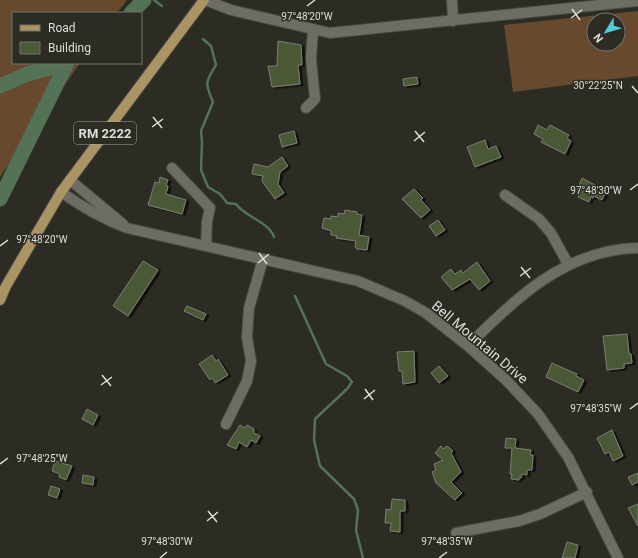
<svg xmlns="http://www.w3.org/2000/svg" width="638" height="558" font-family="Roboto,sans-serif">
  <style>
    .forest { fill: #674a2e; fill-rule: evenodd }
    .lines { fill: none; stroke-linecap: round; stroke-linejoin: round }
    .stream { stroke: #547356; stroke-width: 2.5 }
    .river { stroke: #547356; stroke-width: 15 }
    .building { fill: #4b5935; stroke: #7b7f76; filter: url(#shadow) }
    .minor-casing { stroke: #494942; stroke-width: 12 }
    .major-casing { stroke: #494942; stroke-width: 12 }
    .minor { stroke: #6e6d64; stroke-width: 10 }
    .major { stroke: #ab9463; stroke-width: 10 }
    .ticks { fill: none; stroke: #deded9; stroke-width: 1.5 }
    .labels { text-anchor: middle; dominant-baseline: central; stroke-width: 3; stroke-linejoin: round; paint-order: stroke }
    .shield { fill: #2c2b24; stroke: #a9a8a3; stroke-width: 1 }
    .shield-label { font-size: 13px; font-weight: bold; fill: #deded9 }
    .street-label { font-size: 14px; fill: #deded9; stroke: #2c2b24 }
    .ticks-label { font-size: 10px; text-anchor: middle; fill: #deded9; stroke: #2c2b24; stroke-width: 3; stroke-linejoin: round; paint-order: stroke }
  </style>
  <defs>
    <filter id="shadow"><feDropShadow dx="3" dy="1.5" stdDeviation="0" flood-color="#0009"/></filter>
  </defs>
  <rect width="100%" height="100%" fill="#2c2b24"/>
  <path class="forest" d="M 0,0 L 127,0 L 117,13 L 13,13 L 13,63 L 80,63 L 0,177 Z
    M 638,11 L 638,76 L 513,92 L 504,25 ZM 594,20 L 618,20 L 618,44 L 594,44 Z"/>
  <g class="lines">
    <path class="stream" d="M 154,0 L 162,6
      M 203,39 L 211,46 L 216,65 C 205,82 205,84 213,102 L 201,131 L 202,142 L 201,170 L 208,187 L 220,194 L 227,203 L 236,204 C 245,217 268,221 274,237
      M 295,296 L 326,364 L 347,376 L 352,382 L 347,389 L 315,419 L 314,440 L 320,466 L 354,499 L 358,510 L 356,530 L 363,558"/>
    <path class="river" d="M 131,13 L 144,0
      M 0,86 L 27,74 L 50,68 L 58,63
      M 0,199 L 67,63"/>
  </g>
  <path class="building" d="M 278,41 L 301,45 L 302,65 L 298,65 L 300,84 L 272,87 L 268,66 L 277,66 Z
    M 417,77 L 418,84 L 404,86 L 403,79 Z
    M 538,125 L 547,130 L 550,125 L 569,135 L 567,138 L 571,141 L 565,154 L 541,142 L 543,139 L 534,134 Z
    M 294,131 L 297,143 L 282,147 L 279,135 Z
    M 485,140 L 488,149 L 496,146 L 501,157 L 475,167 L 467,147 Z
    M 282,157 L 288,166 L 280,172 L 278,184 L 284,193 L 275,199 L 262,181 L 263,176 L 252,174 L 254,164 L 268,167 Z
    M 160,177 L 168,180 L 166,185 L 168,186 L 166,194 L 186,200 L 182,214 L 148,205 L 155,182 L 159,183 Z
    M 582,178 L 606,191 L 602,200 L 594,196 L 593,198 L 591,197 L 589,202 L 578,197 L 580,192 L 577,190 Z
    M 414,189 L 423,198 L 421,200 L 430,210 L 421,218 L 402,199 Z
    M 345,210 L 357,212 L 357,214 L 362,215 L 359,235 L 369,237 L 367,250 L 357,249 L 355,247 L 356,241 L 336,238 L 337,236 L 331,235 L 331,231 L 322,228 L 324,218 L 331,219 L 331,216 L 338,217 L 338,213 L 344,214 Z
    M 438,220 L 445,230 L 436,236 L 429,226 Z
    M 143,261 L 158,270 L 128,316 L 113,306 Z
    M 477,262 L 490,281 L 479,290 L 470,279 L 452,290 L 441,277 L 451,269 L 455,274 L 461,270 L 463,273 Z
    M 187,306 L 206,314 L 203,320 L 184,311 Z
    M 627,334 L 629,354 L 631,354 L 632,363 L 624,364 L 624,368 L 607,370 L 603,336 Z
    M 414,351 L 415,382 L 403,384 L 402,371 L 399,371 L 397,352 Z
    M 212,355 L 216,361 L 218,359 L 228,375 L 215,383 L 212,378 L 210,380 L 199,364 Z
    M 552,363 L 572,372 L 577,374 L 576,376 L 584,380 L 578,392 L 546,377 Z
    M 439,366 L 448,376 L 439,383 L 431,373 Z
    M 87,409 L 98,415 L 93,425 L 82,419 Z
    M 240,425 L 245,428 L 247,425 L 254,429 L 254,433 L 260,436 L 256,443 L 251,440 L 247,447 L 239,442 L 236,449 L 227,445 Z
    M 612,430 L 623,456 L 613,461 L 609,452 L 605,454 L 597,438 Z
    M 506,438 L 516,439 L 515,448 L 531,450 L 530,455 L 533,455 L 532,470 L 527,470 L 527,475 L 522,474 L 521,478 L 519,478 L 519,480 L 511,479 L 512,474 L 510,474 L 512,448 L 505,448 Z
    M 441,446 L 443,449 L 447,446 L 453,451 L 451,453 L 461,472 L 451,482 L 462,493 L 455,500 L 436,483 L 432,472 L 436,470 L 434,464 L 443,460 L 435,453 Z
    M 55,461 L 72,466 L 66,480 L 59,477 L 60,474 L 52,471 Z
    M 638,473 L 638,482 L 632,485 L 628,477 Z
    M 83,475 L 94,477 L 93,485 L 82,483 Z
    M 51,486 L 60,489 L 57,498 L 48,495 Z
    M 392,499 L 405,500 L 405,511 L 400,511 L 400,532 L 390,531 L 391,523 L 385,523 L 386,509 L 391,510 Z
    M 638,504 L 638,526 L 628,508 Z
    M 567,542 L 578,545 L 575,558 L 562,558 Z"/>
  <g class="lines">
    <defs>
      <path id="minor" d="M 205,0 L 231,10 L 330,33 L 638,1
        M 452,0 L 453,21
        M 306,108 L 315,99 L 311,59 L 313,29
        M 172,168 L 210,208 L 207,221 L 206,246
        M 70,180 L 123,224
        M 61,192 C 82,207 103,219 127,228 L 358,281 L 405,301 L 426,313 L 468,346 L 506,380 L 538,414 L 568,457 L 618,558
        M 505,195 L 539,219 L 551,233 L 568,264
        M 468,346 C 515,298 567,249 638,248
        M 226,424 L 247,381 L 251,361 L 247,337 L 249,308 L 263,259
        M 456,533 L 519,521 L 540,514 L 587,492"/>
      <path id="major" d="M 0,300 L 6,286 L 61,192 L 204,0"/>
    </defs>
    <use href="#minor" class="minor-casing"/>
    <use href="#major" class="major-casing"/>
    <use href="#minor" class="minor"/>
    <use href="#major" class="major"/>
  </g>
  <path class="ticks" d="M 307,6 L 315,0M 572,9 L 580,20M 571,18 L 582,10M 632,86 L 638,93M 153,117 L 162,128M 152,127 L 163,119M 415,131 L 424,142M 414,141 L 425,132M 630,190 L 638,184M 0,246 L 8,240M 259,253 L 267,264M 258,263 L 269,254M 521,267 L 530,278M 520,276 L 531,268M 102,375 L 111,386M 101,385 L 112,377M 365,389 L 373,400M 364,399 L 375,390M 630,409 L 638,403M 0,464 L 8,458M 208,511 L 217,522M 207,521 L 218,512M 160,558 L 167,552M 439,558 L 447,552"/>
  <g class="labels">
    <rect class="shield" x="74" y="122" width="62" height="22" rx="3"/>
    <g class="shield-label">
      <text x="105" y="133">RM 2222</text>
    </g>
    <g class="street-label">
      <text transform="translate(480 342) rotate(40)">Bell Mountain Drive</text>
    </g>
  </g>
  <g class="ticks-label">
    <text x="307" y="20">97°48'20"W</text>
    <text x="598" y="89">30°22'25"N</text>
    <text x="596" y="194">97°48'30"W</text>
    <text x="42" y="243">97°48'20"W</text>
    <text x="596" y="412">97°48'35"W</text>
    <text x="42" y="462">97°48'25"W</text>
    <text x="167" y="545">97°48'30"W</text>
    <text x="447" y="545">97°48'35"W</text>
  </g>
  <rect x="12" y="12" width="130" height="52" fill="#2c2b24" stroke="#73736c"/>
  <rect x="20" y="25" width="20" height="6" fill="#ab9463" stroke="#73736c"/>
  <text x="48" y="32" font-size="12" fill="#deded9">Road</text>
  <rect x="20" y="42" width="20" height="12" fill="#4b5935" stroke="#73736c"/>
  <text x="48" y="52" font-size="12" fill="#deded9">Building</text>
  <g transform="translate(606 32) rotate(232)"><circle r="19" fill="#2c2b24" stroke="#73736c"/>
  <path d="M0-3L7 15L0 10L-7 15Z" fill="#54cadd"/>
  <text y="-6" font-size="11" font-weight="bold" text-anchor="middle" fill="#deded9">N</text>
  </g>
</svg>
